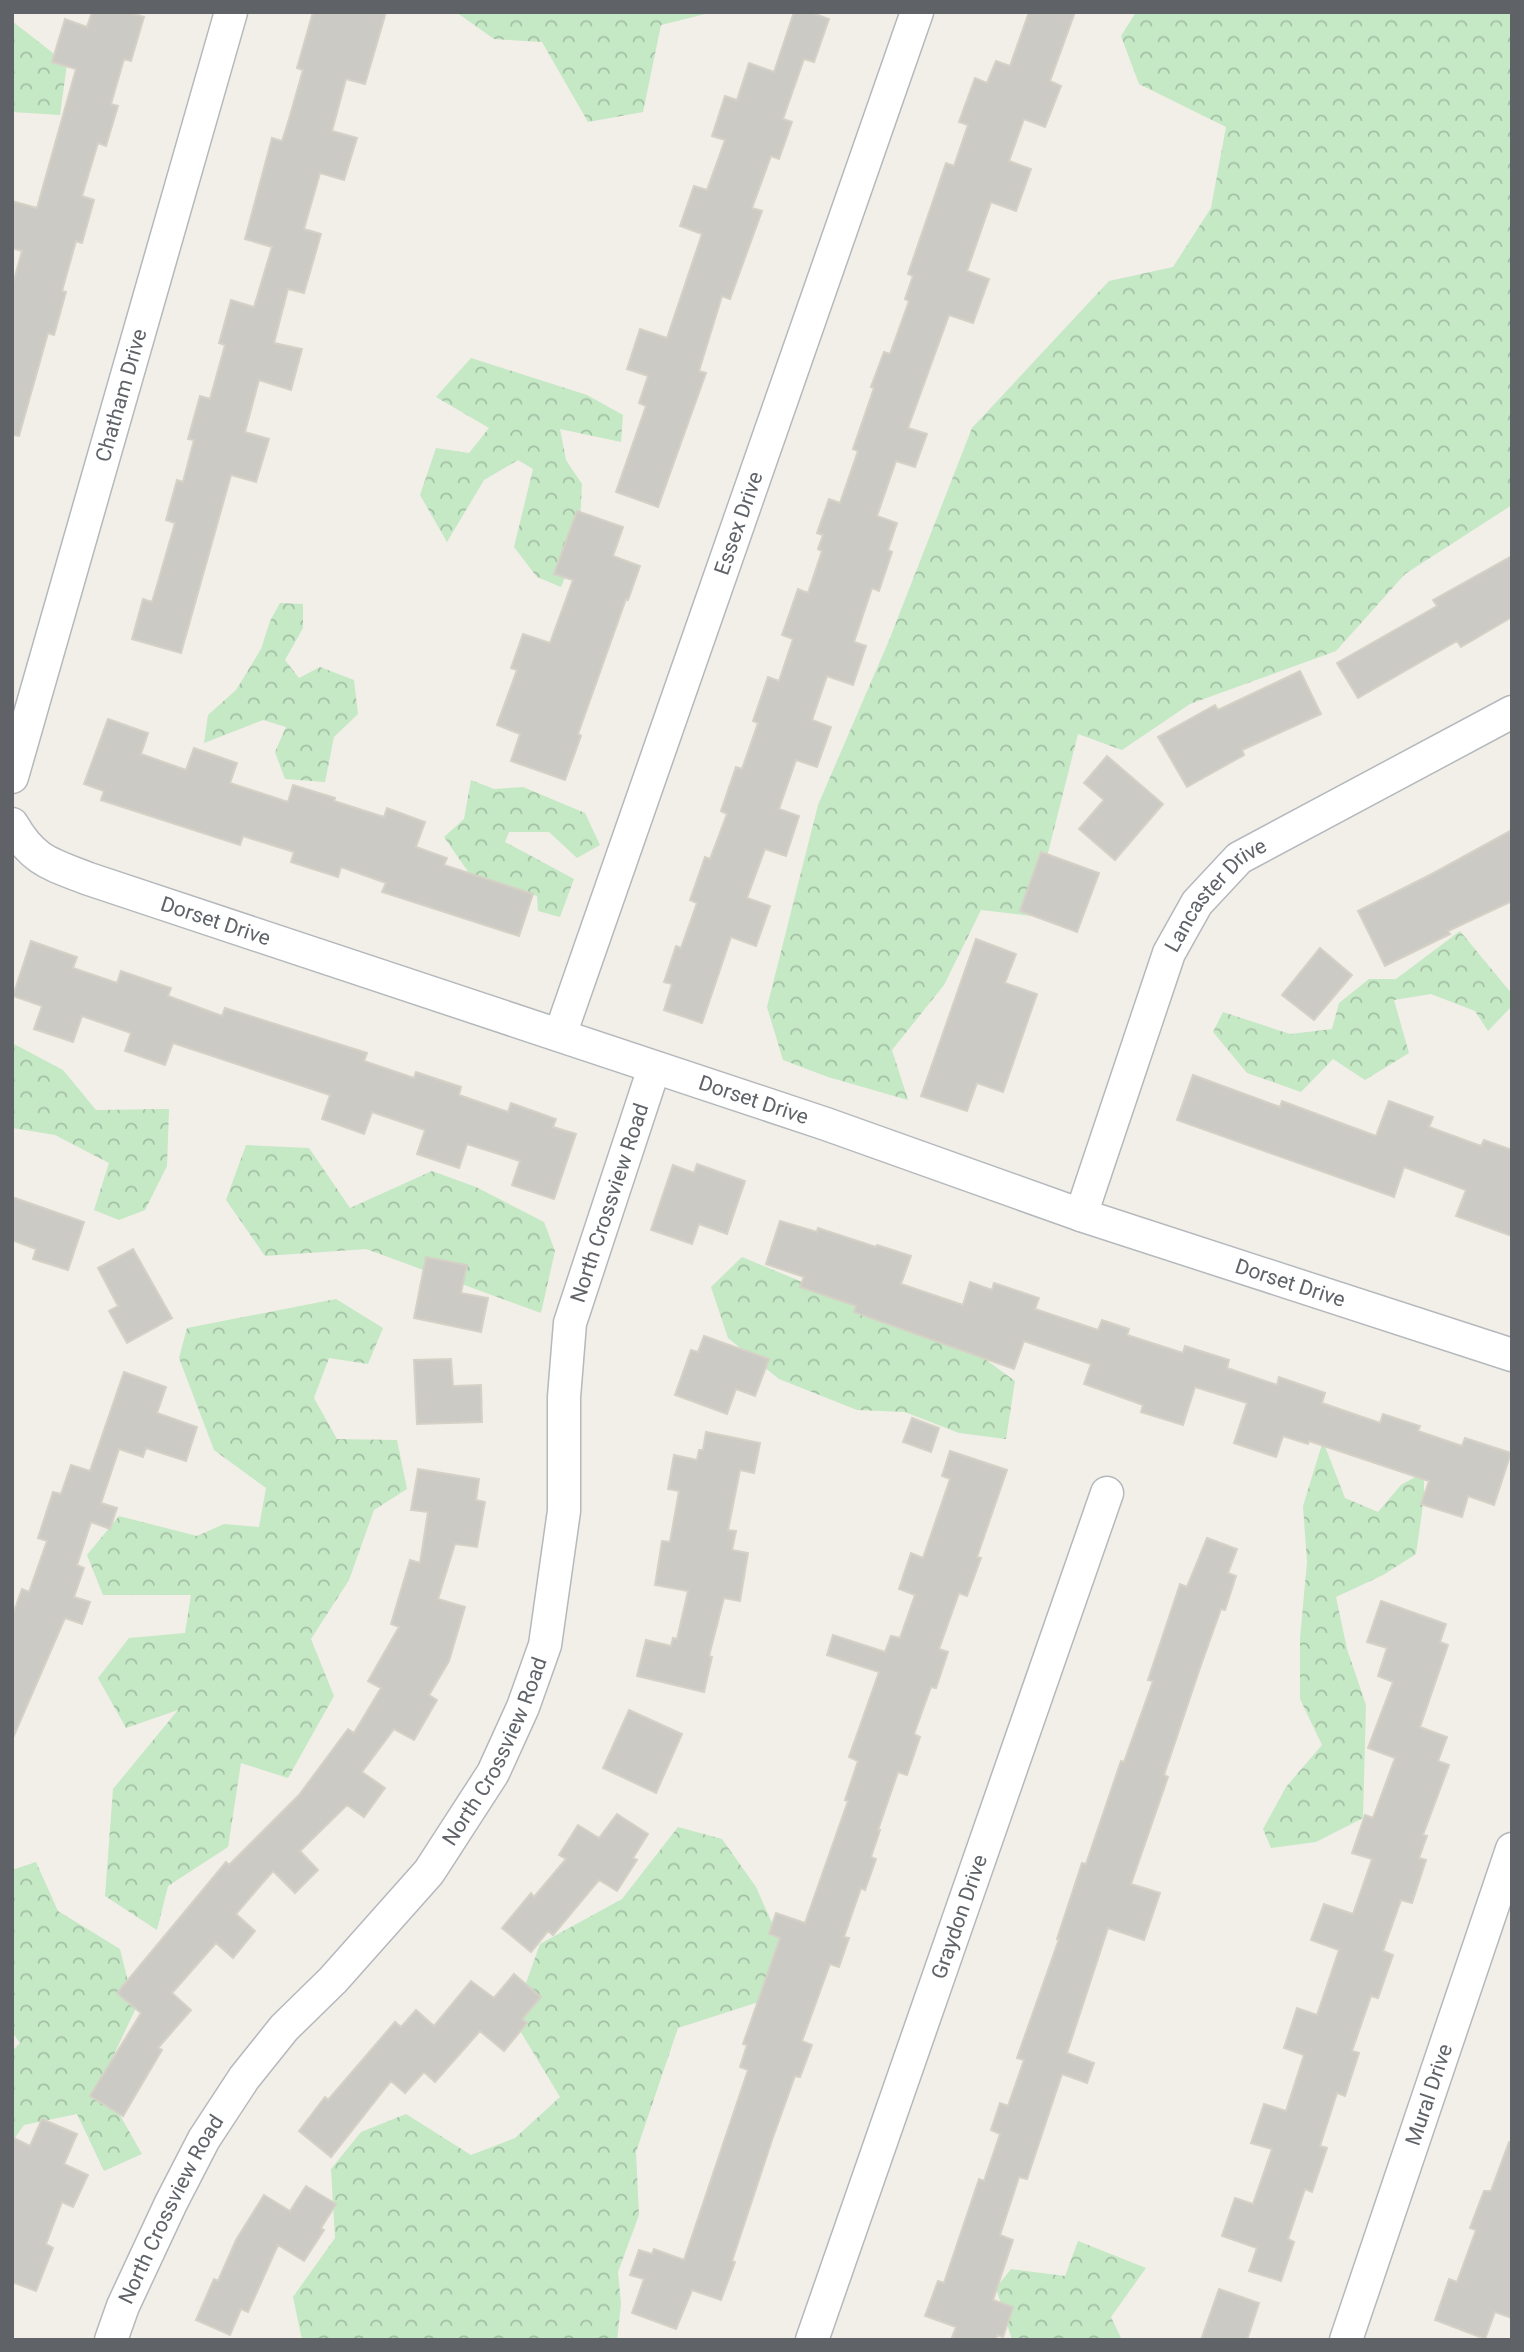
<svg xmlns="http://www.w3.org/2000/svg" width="1524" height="2352" font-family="Roboto,sans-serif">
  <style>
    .forest { fill: url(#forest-crowns) }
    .building { fill: #cccac5; stroke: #d6d1c6; stroke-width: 2 }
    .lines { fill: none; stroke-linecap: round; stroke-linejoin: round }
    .minor-casing { stroke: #b5b8bc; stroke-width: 35 }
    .minor { stroke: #fff; stroke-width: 32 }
    .labels { text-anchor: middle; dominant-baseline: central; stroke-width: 5; stroke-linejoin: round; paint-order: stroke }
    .street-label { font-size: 21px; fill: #5f6368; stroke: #fff }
  </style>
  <defs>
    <pattern id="forest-crowns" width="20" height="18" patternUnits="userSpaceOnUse" patternTransform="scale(1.75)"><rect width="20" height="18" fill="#c5e8c5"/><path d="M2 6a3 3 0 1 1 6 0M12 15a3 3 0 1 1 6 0" fill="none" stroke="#a3c0a4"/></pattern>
  </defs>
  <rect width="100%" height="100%" fill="#f1efe8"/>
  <path class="forest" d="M 456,12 L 713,12 L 661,25 L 643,112 L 588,122 L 542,42 L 494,39 Z
    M 1136,12 L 1512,12 L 1512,505 L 1405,574 L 1336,651 L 1190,704 L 1122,750 L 1078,734 L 1032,916 L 981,910 L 944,985 L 892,1050 L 908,1100 L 828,1077 L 783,1060 L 767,1007 L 818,805 L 890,638 L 972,428 L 1109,281 L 1173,267 L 1211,208 L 1226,127 L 1139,84 L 1121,36 Z
    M 12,21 L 67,64 L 60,115 L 12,112 Z
    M 471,358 L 587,395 L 623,415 L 621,442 L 560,429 L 566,460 L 582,484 L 579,543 L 561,587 L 537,577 L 514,547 L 533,469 L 518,460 L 484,480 L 447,542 L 420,495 L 436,448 L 469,453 L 489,428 L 436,397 Z
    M 280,603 L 303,604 L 303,628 L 285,660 L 299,678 L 320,667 L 354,680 L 358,714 L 334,737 L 325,782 L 285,779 L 275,752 L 286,727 L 263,720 L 204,743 L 208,715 L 236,690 L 261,649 L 270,621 Z
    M 471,780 L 494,789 L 523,787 L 585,813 L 600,845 L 577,858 L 549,832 L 509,832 L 505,842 L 574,879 L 560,917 L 538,911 L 537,896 L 469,873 L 444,837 L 464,819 Z
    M 1460,931 L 1512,994 L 1512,1006 L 1488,1031 L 1475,1011 L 1431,994 L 1394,1000 L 1409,1053 L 1365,1080 L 1333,1059 L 1301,1092 L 1247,1073 L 1213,1032 L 1223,1012 L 1290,1034 L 1332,1029 L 1339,1003 L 1369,979 L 1396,979 Z
    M 12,1043 L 63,1070 L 96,1110 L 169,1109 L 167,1166 L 145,1210 L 119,1220 L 94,1210 L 109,1163 L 55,1135 L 12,1128 Z
    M 246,1145 L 309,1148 L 350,1208 L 432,1171 L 476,1187 L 544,1222 L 555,1251 L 541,1313 L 366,1249 L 265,1256 L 226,1200 Z
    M 742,1257 L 889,1318 L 967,1346 L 1015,1381 L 1006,1439 L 959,1433 L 905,1412 L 857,1410 L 779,1379 L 728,1338 L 711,1287 Z
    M 336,1299 L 383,1328 L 368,1364 L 329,1358 L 314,1398 L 337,1439 L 397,1440 L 407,1489 L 374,1510 L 349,1580 L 311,1639 L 334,1696 L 288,1778 L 241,1763 L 228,1847 L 168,1886 L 157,1930 L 105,1896 L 113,1789 L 178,1710 L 126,1728 L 98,1678 L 129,1638 L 185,1633 L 191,1595 L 103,1595 L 87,1555 L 119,1516 L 197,1536 L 224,1524 L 259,1527 L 266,1488 L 214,1450 L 179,1358 L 187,1328 Z
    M 1323,1441 L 1345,1498 L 1378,1512 L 1401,1485 L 1424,1472 L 1424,1498 L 1416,1554 L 1383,1575 L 1336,1597 L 1347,1649 L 1366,1705 L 1363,1818 L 1316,1842 L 1271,1848 L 1263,1829 L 1286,1787 L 1322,1745 L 1300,1699 L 1300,1638 L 1307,1562 L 1303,1506 Z
    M 678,1827 L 722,1839 L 756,1887 L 781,1943 L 765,2000 L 678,2028 L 636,2152 L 639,2215 L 618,2272 L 621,2304 L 617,2340 L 302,2340 L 293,2297 L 335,2238 L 331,2169 L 361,2132 L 406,2114 L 471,2155 L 515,2138 L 560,2097 L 513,2019 L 540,1944 L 622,1899 Z
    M 36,1862 L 58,1911 L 120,1949 L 135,2010 L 101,2082 L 142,2154 L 104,2171 L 77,2114 L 24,2125 L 12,2142 L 12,2051 L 20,2043 L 12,2032 L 12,1870 Z
    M 1078,2241 L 1146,2268 L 1111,2317 L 1122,2340 L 1012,2340 L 996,2288 L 1011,2269 L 1065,2276 Z"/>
  <path class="building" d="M 92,12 L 128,12 L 144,17 L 131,61 L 124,59 L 111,104 L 118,106 L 106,146 L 98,143 L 82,196 L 94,200 L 82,243 L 76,241 L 62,291 L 66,292 L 54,335 L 48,333 L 19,436 L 12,435 L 12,287 L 22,251 L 12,248 L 12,201 L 37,208 L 76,69 L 52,62 L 65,19 L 87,27 Z
    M 313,12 L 386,12 L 365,84 L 346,79 L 332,131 L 357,138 L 344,180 L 320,173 L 304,229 L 321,234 L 304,293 L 288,289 L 274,343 L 302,349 L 291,390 L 259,380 L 245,432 L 269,439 L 256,482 L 231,475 L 181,653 L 132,639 L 143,599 L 152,602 L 160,575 L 175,523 L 166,520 L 177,480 L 183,482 L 194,440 L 188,439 L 200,396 L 210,399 L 225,345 L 219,343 L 231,300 L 254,307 L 272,247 L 245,239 L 272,138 L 282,141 L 289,119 L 303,70 L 297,68 Z
    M 794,12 L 810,12 L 829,19 L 814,62 L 804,59 L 783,119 L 792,122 L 779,159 L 771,156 L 752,208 L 762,211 L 730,299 L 722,296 L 699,371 L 706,373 L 658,507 L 616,492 L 646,406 L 639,403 L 648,376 L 627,369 L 640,329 L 667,338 L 702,234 L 680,226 L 694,186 L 707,190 L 725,140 L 712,136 L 725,96 L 737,100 L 749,63 L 774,72 Z
    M 1029,12 L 1075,12 L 1050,81 L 1061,86 L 1045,127 L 1024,119 L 1009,161 L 1031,169 L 1016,211 L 991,202 L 967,271 L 989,279 L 973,323 L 949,315 L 908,428 L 927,434 L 915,467 L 896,461 L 877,516 L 897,523 L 888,550 L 892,552 L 879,591 L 872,588 L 854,642 L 866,646 L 853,685 L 827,676 L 812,720 L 831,727 L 817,767 L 796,760 L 779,809 L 799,816 L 786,856 L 765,849 L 747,898 L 770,906 L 756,946 L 731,937 L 702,1023 L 664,1010 L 672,984 L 664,982 L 676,946 L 681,948 L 697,903 L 690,900 L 705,857 L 710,859 L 727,814 L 721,811 L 736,767 L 742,769 L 758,723 L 753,721 L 768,677 L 779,681 L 793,639 L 782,635 L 798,589 L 808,593 L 822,551 L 818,549 L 823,535 L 817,533 L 829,499 L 840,503 L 858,451 L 853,449 L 874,388 L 871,387 L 884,352 L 890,354 L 909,301 L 905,299 L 913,276 L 908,274 L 946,163 L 954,166 L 968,125 L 959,122 L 975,78 L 987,83 L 996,61 L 1010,66 Z
    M 577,511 L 623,527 L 613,556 L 640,566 L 628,600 L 626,599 L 578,734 L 581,736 L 565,780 L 511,761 L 520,734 L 497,725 L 517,670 L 511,668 L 523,634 L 550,643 L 573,580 L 554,574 Z
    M 1512,556 L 1512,617 L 1461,647 L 1457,641 L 1358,698 L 1337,663 L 1437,606 L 1433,600 Z
    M 1300,671 L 1321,714 L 1242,750 L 1244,755 L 1187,787 L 1158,737 L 1215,705 L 1218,710 Z
    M 108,719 L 148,733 L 141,754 L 186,770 L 194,748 L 237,763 L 230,783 L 288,802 L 293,785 L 335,798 L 334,801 L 384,817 L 387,808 L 425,822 L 416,847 L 447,858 L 444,865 L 533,894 L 519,936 L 382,892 L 386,883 L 341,867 L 338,877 L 291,862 L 294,852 L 243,836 L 240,845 L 101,800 L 104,791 L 84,784 Z
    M 1107,756 L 1163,804 L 1115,860 L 1079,829 L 1104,800 L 1084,783 Z
    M 1512,830 L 1512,901 L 1448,931 L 1450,934 L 1385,966 L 1358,911 L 1430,875 Z
    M 1041,852 L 1099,873 L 1077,932 L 1020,911 Z
    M 976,939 L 1016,954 L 1005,983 L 1037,994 L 1003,1092 L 977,1083 L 967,1111 L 921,1096 Z
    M 31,941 L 77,957 L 73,968 L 117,983 L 121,971 L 171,988 L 168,996 L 222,1016 L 225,1008 L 367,1053 L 364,1061 L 414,1078 L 416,1072 L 461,1087 L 459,1095 L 508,1112 L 511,1103 L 556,1119 L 553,1127 L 576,1134 L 554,1199 L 512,1185 L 520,1161 L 467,1144 L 459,1168 L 417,1154 L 425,1130 L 372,1112 L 364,1134 L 322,1119 L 330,1095 L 173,1043 L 165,1065 L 125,1051 L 131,1033 L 82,1016 L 73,1042 L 34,1029 L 42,1006 L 13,996 Z
    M 1320,948 L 1352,975 L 1314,1020 L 1282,995 Z
    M 1193,1075 L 1280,1107 L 1282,1101 L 1376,1136 L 1389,1101 L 1433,1117 L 1429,1127 L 1481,1146 L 1484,1140 L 1512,1150 L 1512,1236 L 1456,1216 L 1466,1190 L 1404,1167 L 1394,1197 L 1177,1120 Z
    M 697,1164 L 745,1181 L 727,1234 L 699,1224 L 692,1244 L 651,1230 L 673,1165 L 694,1173 Z
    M 12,1197 L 84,1222 L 68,1270 L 33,1259 L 36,1249 L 12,1240 Z
    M 780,1221 L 817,1232 L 818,1228 L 876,1247 L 877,1245 L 911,1256 L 901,1284 L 963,1305 L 970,1282 L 992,1290 L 994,1283 L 1039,1298 L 1035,1309 L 1098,1330 L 1102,1320 L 1129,1329 L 1127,1335 L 1183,1353 L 1185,1346 L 1229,1360 L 1227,1368 L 1277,1385 L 1279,1377 L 1325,1393 L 1322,1403 L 1380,1423 L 1383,1414 L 1420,1426 L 1418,1431 L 1462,1446 L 1465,1438 L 1511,1453 L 1494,1505 L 1468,1496 L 1462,1517 L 1421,1504 L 1429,1481 L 1309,1441 L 1308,1444 L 1283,1436 L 1276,1457 L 1234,1443 L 1247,1403 L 1195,1387 L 1183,1425 L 1141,1412 L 1143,1405 L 1084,1384 L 1091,1364 L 1024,1341 L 1014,1369 L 854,1312 L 856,1306 L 800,1287 L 804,1277 L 766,1264 Z
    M 133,1249 L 172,1318 L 127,1343 L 109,1311 L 118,1306 L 98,1268 Z
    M 426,1257 L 467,1265 L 461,1293 L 488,1298 L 481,1332 L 414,1318 Z
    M 704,1336 L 769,1359 L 755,1396 L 736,1389 L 727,1414 L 675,1395 L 691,1350 L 698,1352 Z
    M 451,1359 L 453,1386 L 481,1385 L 482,1422 L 417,1424 L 414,1360 Z
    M 124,1372 L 166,1387 L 157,1413 L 197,1427 L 186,1461 L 146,1448 L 143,1457 L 119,1449 L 101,1503 L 117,1508 L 110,1529 L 91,1522 L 77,1565 L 84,1568 L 74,1597 L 90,1602 L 82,1624 L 65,1618 L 12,1740 L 12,1617 L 22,1589 L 29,1592 L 47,1541 L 38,1538 L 53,1492 L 61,1494 L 71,1465 L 90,1471 Z
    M 912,1418 L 939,1428 L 931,1452 L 903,1442 Z
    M 706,1432 L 760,1443 L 754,1473 L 740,1470 L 728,1530 L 736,1531 L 732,1550 L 748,1553 L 740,1601 L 724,1598 L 709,1656 L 712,1657 L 704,1692 L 637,1676 L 646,1640 L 671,1646 L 673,1638 L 677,1639 L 688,1591 L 655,1585 L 662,1541 L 670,1542 L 679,1491 L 668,1489 L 674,1455 L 697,1460 L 699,1450 L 703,1450 Z
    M 950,1451 L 1007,1470 L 977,1557 L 981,1558 L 967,1596 L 959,1593 L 939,1649 L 948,1652 L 936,1688 L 931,1687 L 914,1734 L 920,1737 L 907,1775 L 898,1772 L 878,1830 L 880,1830 L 871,1857 L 876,1859 L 865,1890 L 861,1888 L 844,1937 L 849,1938 L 839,1967 L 830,1964 L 802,2041 L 812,2045 L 800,2077 L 795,2076 L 772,2140 L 732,2261 L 735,2262 L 721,2300 L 692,2290 L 676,2329 L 632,2313 L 644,2279 L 630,2275 L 639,2250 L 652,2254 L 654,2249 L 684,2260 L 748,2070 L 740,2067 L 747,2045 L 743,2044 L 780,1938 L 769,1934 L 776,1913 L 805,1923 L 848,1801 L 845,1800 L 858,1761 L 849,1757 L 879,1672 L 827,1655 L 833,1635 L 885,1652 L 891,1636 L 900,1638 L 915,1595 L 899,1589 L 911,1553 L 923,1558 L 950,1479 L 942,1476 Z
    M 418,1469 L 479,1479 L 476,1500 L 485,1502 L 477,1547 L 455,1544 L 438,1599 L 465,1607 L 449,1661 L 429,1695 L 437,1700 L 414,1740 L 394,1729 L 362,1772 L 385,1788 L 364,1817 L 347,1805 L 300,1851 L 318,1870 L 295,1893 L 273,1871 L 236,1914 L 255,1931 L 233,1958 L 216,1943 L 172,1993 L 191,2010 L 158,2048 L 162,2050 L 123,2116 L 90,2096 L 141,2013 L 117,1993 L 226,1862 L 229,1865 L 299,1795 L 348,1729 L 354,1733 L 381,1688 L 368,1681 L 399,1627 L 391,1624 L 410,1560 L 420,1563 L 428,1512 L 411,1510 Z
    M 1207,1538 L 1237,1549 L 1228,1573 L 1236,1576 L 1225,1610 L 1221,1609 L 1201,1665 L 1164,1775 L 1168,1777 L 1131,1884 L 1160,1893 L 1144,1940 L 1108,1928 L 1067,2053 L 1094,2063 L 1087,2083 L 1062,2074 L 1027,2179 L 1019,2177 L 1000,2235 L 1013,2240 L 993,2300 L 1013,2307 L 1003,2337 L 997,2335 L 996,2340 L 951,2340 L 956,2327 L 925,2316 L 938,2281 L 944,2283 L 979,2179 L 984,2181 L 1000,2134 L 991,2130 L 1000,2103 L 1008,2106 L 1024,2060 L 1017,2058 L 1059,1939 L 1057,1939 L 1082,1863 L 1086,1864 L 1121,1761 L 1124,1762 L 1153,1681 L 1148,1680 L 1180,1584 L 1187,1587 Z
    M 1381,1601 L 1446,1624 L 1440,1642 L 1448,1645 L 1420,1727 L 1447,1737 L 1438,1761 L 1449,1765 L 1423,1835 L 1427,1836 L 1419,1858 L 1426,1860 L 1412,1903 L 1401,1900 L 1383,1951 L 1393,1955 L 1378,1998 L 1371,1996 L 1352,2051 L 1359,2053 L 1345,2096 L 1337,2093 L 1320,2146 L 1327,2148 L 1312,2192 L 1305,2189 L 1288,2239 L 1294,2242 L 1281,2281 L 1249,2271 L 1257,2248 L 1222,2236 L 1235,2198 L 1253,2204 L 1272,2149 L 1251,2143 L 1264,2104 L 1286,2111 L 1304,2055 L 1284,2048 L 1297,2008 L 1317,2015 L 1339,1950 L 1311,1940 L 1324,1904 L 1353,1914 L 1372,1859 L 1352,1853 L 1365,1815 L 1373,1818 L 1395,1758 L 1368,1748 L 1393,1682 L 1378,1676 L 1387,1648 L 1367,1642 Z
    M 629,1710 L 682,1734 L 656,1793 L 603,1768 Z
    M 617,1814 L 648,1834 L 633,1858 L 637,1860 L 617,1891 L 599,1880 L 553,1935 L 548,1931 L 531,1952 L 502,1928 L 531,1893 L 534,1897 L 566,1859 L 559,1855 L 578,1825 L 599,1838 Z
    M 514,1974 L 541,1997 L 522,2019 L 527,2023 L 504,2051 L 480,2031 L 435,2082 L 424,2072 L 405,2093 L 391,2081 L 331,2157 L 299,2131 L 325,2097 L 328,2100 L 395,2022 L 401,2027 L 416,2010 L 434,2026 L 471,1981 L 494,1998 Z
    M 42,2119 L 77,2134 L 64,2164 L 88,2175 L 73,2207 L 62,2202 L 46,2244 L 53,2248 L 36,2291 L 12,2282 L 12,2137 L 30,2146 Z
    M 1509,2142 L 1512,2142 L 1512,2318 L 1495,2312 L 1485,2339 L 1435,2320 L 1449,2279 L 1457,2282 L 1476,2230 L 1470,2228 L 1484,2191 L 1491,2191 Z
    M 306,2186 L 336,2204 L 321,2228 L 324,2230 L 304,2261 L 278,2245 L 248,2312 L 241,2309 L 230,2335 L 196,2320 L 214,2279 L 218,2281 L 236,2240 L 264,2195 L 290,2211 Z
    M 1219,2289 L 1259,2303 L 1247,2340 L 1201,2340 Z"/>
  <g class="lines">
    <defs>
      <g id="minor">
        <path id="s1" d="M 12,777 L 231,12"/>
        <path id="s2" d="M 12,824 C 33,861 50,864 89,879 L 826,1124 L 1081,1215 L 1512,1355"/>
        <path id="s3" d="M 560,1035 L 917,12"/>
        <path id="s4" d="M 1081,1215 L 1169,953 L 1197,903 L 1239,858 L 1512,712"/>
        <path id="s5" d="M 111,2340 L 123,2306 L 171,2203 L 204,2139 L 244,2078 L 284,2028 L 333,1980 L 429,1872 L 493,1773 L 523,1707 L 545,1645 L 564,1511 L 564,1397 L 570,1323 L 654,1068"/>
        <path id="s6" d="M 812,2340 L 1107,1493"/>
        <path id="s7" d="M 1346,2340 L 1512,1849"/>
      </g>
    </defs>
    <use href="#minor" class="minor-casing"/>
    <use href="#minor" class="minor"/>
  </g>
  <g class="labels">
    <g class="street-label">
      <text stroke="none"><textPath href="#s1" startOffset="397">Chatham Drive</textPath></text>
      <text stroke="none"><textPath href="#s3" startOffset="542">Essex Drive</textPath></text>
      <text stroke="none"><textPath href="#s4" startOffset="352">Lancaster Drive</textPath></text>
      <text stroke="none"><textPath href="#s2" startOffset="231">Dorset Drive</textPath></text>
      <text stroke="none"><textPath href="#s2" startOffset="798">Dorset Drive</textPath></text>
      <text stroke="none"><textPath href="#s5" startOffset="1278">North Crossview Road</textPath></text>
      <text stroke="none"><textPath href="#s2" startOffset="1365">Dorset Drive</textPath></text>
      <text stroke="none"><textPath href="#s5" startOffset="710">North Crossview Road</textPath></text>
      <text stroke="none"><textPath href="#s6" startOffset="448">Graydon Drive</textPath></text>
      <text stroke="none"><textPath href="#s7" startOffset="259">Mural Drive</textPath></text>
      <text stroke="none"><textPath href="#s5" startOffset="144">North Crossview Road</textPath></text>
    </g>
  </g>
  <rect width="1524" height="2352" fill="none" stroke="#5f6368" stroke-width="28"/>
</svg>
